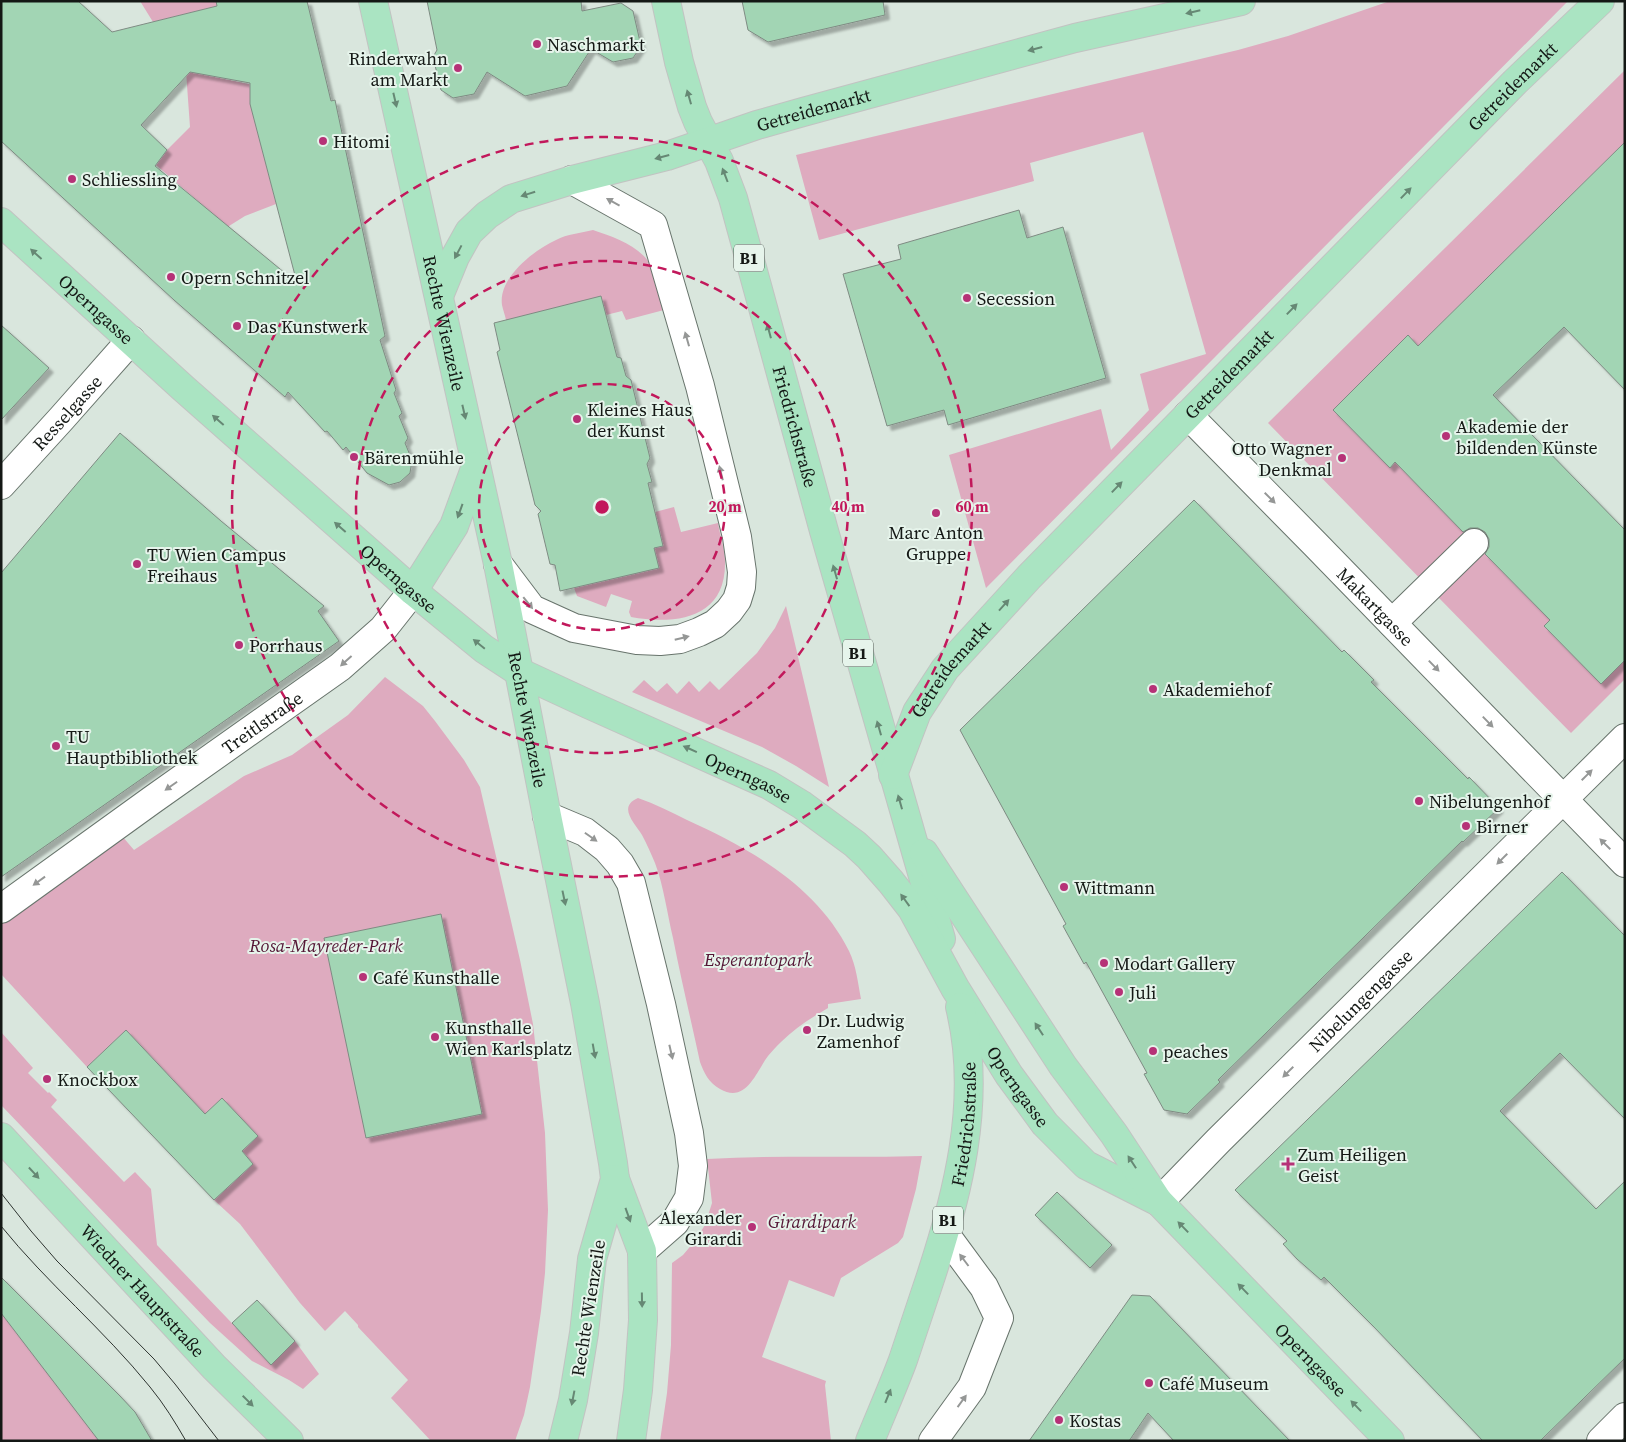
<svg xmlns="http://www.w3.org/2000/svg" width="1626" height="1442" font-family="'Source Serif 4',serif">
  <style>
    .green { fill: #deabbf }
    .building { fill: #a2d5b4; stroke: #7f8b83; fill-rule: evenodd; filter: url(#shadow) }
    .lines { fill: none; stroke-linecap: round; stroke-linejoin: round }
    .minor-casing { stroke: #68746c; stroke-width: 30 }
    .major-casing { stroke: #c2c3c2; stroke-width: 30 }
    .minor { stroke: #fff; stroke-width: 28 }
    .major { stroke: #aae4c2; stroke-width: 28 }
    .tram { stroke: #2e3430; stroke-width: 1 }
    .oneway { fill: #668874 }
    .oneway2 { fill: #959796 }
    .ring { fill: none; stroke: #c2185b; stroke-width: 2.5; stroke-dasharray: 9 6 }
    .poi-dot { fill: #b63277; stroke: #e6f4eb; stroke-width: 2 }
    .labels { text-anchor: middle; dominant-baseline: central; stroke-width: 4; stroke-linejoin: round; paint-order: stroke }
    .shield { fill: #e6f4eb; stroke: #535a55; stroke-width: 1 }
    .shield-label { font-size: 16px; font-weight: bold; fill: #141815 }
    .poi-label { font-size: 18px; fill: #141815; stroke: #e6f4eb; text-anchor: start }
    .street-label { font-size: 18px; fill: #141815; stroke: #e6f4eb }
    .park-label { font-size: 18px; font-style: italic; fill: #541535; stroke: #e6f4eb }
    .centre { fill: #c2185b; stroke: #e6f4eb; stroke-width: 2.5 }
    .ring-label { font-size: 15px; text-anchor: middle; font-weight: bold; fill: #c2185b; stroke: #e6f4eb; stroke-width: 4; stroke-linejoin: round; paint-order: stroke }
  </style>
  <defs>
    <filter id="shadow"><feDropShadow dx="4.5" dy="4.5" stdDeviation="1" flood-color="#0004"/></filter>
  </defs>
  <rect width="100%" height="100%" fill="#d9e6dd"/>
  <path class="green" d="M 140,1 L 216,1 L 217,6 L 153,22 Z
    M 1390,1 L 1568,1 L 986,588 L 949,455 L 1101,409 L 1111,450 L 1149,410 L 1140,374 L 1206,354 L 1143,132 L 1030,163 L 1034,181 L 819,240 L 796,155 L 1238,50 L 1288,36 Z
    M 1625,70 L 1625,142 L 1418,346 L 1408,336 L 1333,410 L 1390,467 L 1395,462 L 1550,620 L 1544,626 L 1601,683 L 1625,660 L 1625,679 L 1571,733 L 1268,423 Z
    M 186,71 L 331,101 L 254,117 L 276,204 L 245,216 L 221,231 L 214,215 L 156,165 L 167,150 L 190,127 Z
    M 593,230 C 614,237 643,247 653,269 C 659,280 661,298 664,310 L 626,320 L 622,311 L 606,315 L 506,320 C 505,315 503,310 502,305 C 498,278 534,250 556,240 C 567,234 581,233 593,230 Z
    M 674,507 L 681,532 L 718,523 C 720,536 725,549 725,562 C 726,619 675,625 631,617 L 629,612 L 632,601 L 611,594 L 606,607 L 577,596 L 574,588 L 658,568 L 654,548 L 662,546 L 655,512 Z
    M 786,606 L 829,787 L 796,766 L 762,747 L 632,692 L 644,680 L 657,692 L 667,683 L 677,694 L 689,681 L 699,692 L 710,681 L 719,690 L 757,653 L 775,628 Z
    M 385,677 L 423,706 L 435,721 L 464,760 L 480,787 L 520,960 L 533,1024 L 545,1133 L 548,1210 L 545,1273 L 541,1311 L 530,1387 L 524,1415 L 515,1441 L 431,1441 L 391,1398 L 408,1380 L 358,1327 L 358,1325 L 345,1311 L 325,1331 L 300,1303 L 240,1224 L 214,1200 L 253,1164 L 242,1151 L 258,1136 L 222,1098 L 205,1114 L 126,1030 L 87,1067 L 1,974 L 1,924 L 52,883 L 122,836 L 134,850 L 244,776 L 292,755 L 348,715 Z
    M 638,798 C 655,804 671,812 687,820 C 749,848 817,886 849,951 C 856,965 858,983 861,999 L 828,1004 L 828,1008 C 811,1018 795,1028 781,1042 C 776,1047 772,1051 768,1056 C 756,1072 746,1104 720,1089 C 709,1083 704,1073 700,1062 C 691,1020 681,979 673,938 C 667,913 664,887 655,863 C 651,854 647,844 642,835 C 635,823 617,807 638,798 Z
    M 1,1032 L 33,1068 L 28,1073 L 48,1093 L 49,1092 L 57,1100 L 51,1107 L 124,1182 L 135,1172 L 151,1189 L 157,1245 L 271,1364 L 295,1341 L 319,1374 L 303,1389 L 289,1380 L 252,1361 L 210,1323 L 1,1105 Z
    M 922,1156 L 916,1189 L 903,1237 L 898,1243 L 841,1278 L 834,1297 L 789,1280 L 762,1357 L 826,1381 L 825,1385 L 831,1441 L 660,1441 L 667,1393 L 671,1345 L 672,1263 L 683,1255 L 694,1242 L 705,1225 L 712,1203 L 707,1159 C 779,1155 850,1158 922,1156 Z
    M 1,1313 L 100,1441 L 1,1441 Z"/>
  <path class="building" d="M 1,1 L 78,1 L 112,32 L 217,6 L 216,1 L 307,1 L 331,101 L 335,100 L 385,336 L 380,340 L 396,390 L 394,393 L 402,413 L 399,416 L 408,438 L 405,443 L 412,460 L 410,473 L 400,482 L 389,485 L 367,473 L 346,447 L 343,450 L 327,431 L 325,432 L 288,392 L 285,397 L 174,300 L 1,141 ZM 190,72 L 250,83 L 250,104 L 297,283 L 155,166 L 167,150 L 141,125 Z
    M 427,1 L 581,1 L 582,11 L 621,3 L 633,11 L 641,46 L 633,58 L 613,62 L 591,49 L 567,86 L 525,96 L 487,72 L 474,94 L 453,98 L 441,90 L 433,57 L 437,50 Z
    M 742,1 L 883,1 L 885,15 L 768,42 L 748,30 Z
    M 1625,142 L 1625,390 L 1564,327 L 1493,395 L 1625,530 L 1625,660 L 1601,684 L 1544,626 L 1550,620 L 1485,554 L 1489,547 L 1489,539 L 1485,532 L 1478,528 L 1470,528 L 1463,532 L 1395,462 L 1390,468 L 1333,410 L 1408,335 L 1418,346 Z
    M 1019,210 L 1027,238 L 1063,227 L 1106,378 L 948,425 L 944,410 L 887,426 L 843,274 L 901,259 L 898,245 Z
    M 601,296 L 617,357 L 621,358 L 626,376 L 631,380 L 650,458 L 647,464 L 652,482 L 648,483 L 663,546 L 654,548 L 659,568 L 560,591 L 555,565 L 550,564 L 538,514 L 541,511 L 535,505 L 497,352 L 500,350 L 494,323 Z
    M 1,325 L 49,368 L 1,420 Z
    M 120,433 L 221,521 L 324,606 L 318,611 L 339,641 L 1,877 L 1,573 Z
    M 1194,500 L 1342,652 L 1344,650 L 1374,680 L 1371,682 L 1468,779 L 1469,777 L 1499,808 L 1463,842 L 1462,841 L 1218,1080 L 1220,1082 L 1187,1114 L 1164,1110 L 1144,1074 L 1147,1073 L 1086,962 L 1084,964 L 1063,926 L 1066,924 L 960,730 Z
    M 1562,872 L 1625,936 L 1625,1119 L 1560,1053 L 1500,1111 L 1596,1209 L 1625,1181 L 1625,1358 L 1540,1441 L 1483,1441 L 1374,1327 L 1324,1277 L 1321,1280 L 1297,1259 L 1283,1244 L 1287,1241 L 1235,1190 Z
    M 441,914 L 482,1114 L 366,1138 L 324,938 Z
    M 126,1030 L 205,1114 L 222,1098 L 258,1136 L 242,1151 L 253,1164 L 214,1200 L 87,1067 Z
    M 1057,1192 L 1112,1245 L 1090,1268 L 1035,1215 Z
    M 1,1277 L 120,1396 L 135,1412 L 152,1441 L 99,1441 L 1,1313 Z
    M 1132,1295 L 1150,1296 L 1290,1441 L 1174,1441 L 1148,1413 L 1129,1441 L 1029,1441 Z
    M 257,1300 L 295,1341 L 271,1365 L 232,1323 Z"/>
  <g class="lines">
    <defs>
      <g id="minor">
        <path id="s1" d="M 1188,415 L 1315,544 L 1625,863"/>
        <path id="s2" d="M 1,485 L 62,418 L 131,340"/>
        <path d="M 498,564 L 532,609 L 574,628 L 637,640 L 660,641 L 680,639 L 699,632 L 715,624 L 729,611 L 737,600 L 741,587 L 742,572 L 737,537 L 700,386 L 653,225 L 572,180"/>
        <path d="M 1392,623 L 1474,543"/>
        <path d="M 547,816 L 585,832 L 607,849 L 620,864 L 631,883 L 661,1004 L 689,1133 L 693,1166 L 689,1198 L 675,1222 L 642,1251"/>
        <path id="s3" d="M 1,909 L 152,800 L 340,667 L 383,629 L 413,591"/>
        <path id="s4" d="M 1159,1202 L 1218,1141 L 1625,738"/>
        <path d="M 933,1441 L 972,1387 L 999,1318 L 984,1287 L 945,1234"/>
        <path d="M 1601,1441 L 1625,1417"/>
      </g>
      <g id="major">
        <path id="s5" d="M 373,1 L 498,564 L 547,816 L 585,1003 L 613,1163 L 615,1179 L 592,1259 L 584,1333 L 573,1400 L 563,1441"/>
        <path id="s6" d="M 666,1 L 679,62 L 692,107 L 698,122 L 719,161 L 733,198 L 824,531 L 941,939"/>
        <path id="s7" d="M 1,222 L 183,388 L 413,591 L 484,649 L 519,672 L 588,704 L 769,785 L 802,805 L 855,844 L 869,857 L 891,882 L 912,909 L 955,988 L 1009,1075 L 1045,1124 L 1086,1165 L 1159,1202 L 1390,1441"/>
        <path id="s8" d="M 439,296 L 455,257 L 469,232 L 487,215 L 511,199 L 572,180 L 667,156 L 757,125 L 803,112 L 1075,38 L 1241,1"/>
        <path d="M 413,591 L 454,526 L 476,466"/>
        <path id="s9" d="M 893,775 L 917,712 L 945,669 L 1029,577 L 1188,415 L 1515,82 L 1600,1"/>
        <path d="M 924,853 L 1063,1066 L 1114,1134 L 1158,1201"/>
        <path id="s10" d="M 1,1137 L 214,1367 L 289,1441"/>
        <path d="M 615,1179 L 642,1251 L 643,1320 L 638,1390 L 631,1441"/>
        <path id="s11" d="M 870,1441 C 881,1414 893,1387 903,1360 C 911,1336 919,1312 927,1288 C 957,1199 983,1101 960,1007"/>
      </g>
    </defs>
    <use href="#minor" class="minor-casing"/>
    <use href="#major" class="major-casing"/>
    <use href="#minor" class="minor"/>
    <use href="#major" class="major"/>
    <path class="tram" d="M 1,1193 L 31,1231 L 57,1261 L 154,1359 L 175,1384 L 219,1441
      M 1,1226 C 47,1283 104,1330 150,1387 C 164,1404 175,1422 186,1441"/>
  </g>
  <defs><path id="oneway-solid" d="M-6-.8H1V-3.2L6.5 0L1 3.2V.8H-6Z" transform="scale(1.25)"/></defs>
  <g class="oneway">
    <use href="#oneway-solid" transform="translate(1193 12) rotate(167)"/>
    <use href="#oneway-solid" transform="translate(1035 49) rotate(165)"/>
    <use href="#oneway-solid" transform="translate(689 97) rotate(-106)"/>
    <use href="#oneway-solid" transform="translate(395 100) rotate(77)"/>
    <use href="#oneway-solid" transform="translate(662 157) rotate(165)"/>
    <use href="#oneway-solid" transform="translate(725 175) rotate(-111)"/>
    <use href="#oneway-solid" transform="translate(1406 193) rotate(-46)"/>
    <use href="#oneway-solid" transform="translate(528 194) rotate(163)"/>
    <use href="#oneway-solid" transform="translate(458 252) rotate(118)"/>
    <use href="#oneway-solid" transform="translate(36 254) rotate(-138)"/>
    <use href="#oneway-solid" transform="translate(1292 309) rotate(-46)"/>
    <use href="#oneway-solid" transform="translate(769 331) rotate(-105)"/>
    <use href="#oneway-solid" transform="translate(464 412) rotate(77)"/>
    <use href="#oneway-solid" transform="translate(218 420) rotate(-139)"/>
    <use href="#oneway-solid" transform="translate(1117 487) rotate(-46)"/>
    <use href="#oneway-solid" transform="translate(460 511) rotate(110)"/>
    <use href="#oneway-solid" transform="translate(340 527) rotate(-139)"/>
    <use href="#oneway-solid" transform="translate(835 572) rotate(-106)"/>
    <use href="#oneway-solid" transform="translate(1004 605) rotate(-48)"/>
    <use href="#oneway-solid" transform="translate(479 644) rotate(-141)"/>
    <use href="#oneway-solid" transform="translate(879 728) rotate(-106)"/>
    <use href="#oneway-solid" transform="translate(690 749) rotate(-156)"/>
    <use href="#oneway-solid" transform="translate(900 802) rotate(-106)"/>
    <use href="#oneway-solid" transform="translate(564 898) rotate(78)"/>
    <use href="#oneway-solid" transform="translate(905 900) rotate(-126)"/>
    <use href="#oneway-solid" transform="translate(1039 1029) rotate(-123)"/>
    <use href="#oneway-solid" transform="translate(594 1051) rotate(80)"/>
    <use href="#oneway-solid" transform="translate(1132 1162) rotate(-123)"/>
    <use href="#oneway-solid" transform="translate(34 1173) rotate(47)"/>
    <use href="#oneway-solid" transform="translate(628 1215) rotate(70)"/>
    <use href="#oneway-solid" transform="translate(1183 1227) rotate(-134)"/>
    <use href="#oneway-solid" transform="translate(1243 1289) rotate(-134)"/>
    <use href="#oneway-solid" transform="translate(642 1300) rotate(89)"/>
    <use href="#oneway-solid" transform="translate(888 1396) rotate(-68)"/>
    <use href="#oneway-solid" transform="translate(573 1398) rotate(101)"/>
    <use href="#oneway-solid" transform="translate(248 1401) rotate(45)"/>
    <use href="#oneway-solid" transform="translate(1356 1406) rotate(-134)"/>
  </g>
  <g class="oneway2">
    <use href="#oneway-solid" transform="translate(613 202) rotate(-151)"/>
    <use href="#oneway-solid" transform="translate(687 339) rotate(-106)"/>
    <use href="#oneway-solid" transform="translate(721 473) rotate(-104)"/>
    <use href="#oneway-solid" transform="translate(1270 498) rotate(45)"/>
    <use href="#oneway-solid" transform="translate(528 603) rotate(51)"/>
    <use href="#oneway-solid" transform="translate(682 638) rotate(-14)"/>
    <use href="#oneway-solid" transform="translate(346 661) rotate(138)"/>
    <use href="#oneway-solid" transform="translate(1434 666) rotate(46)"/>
    <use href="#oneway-solid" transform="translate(1488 722) rotate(46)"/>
    <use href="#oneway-solid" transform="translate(1587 775) rotate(-45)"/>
    <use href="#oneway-solid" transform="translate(171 786) rotate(145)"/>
    <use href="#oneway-solid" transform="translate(591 837) rotate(35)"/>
    <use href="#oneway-solid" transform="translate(1605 844) rotate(-135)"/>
    <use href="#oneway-solid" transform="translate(1502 859) rotate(135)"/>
    <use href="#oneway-solid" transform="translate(39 881) rotate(144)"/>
    <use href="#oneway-solid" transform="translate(671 1052) rotate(77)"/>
    <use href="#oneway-solid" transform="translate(1288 1072) rotate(135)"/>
    <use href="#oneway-solid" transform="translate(964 1260) rotate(-127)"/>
    <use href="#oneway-solid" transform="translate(962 1401) rotate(-54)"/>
  </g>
  <g class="ring">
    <circle cx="602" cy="507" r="123"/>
    <circle cx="602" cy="507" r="246"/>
    <circle cx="602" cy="507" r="370"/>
  </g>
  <g class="poi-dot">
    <circle cx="537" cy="44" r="5"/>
    <circle cx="458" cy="68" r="5"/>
    <circle cx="323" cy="141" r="5"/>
    <circle cx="72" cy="179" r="5"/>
    <circle cx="171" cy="277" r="5"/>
    <circle cx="967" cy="298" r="5"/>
    <circle cx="237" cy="326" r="5"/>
    <circle cx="577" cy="419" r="5"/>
    <circle cx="1446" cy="436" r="5"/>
    <circle cx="354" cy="457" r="5"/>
    <circle cx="1342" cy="458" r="5"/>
    <circle cx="936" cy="513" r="5"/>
    <circle cx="137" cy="564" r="5"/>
    <circle cx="239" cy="645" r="5"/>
    <circle cx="1153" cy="689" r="5"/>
    <circle cx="56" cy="746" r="5"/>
    <circle cx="1419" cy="801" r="5"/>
    <circle cx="1466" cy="826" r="5"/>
    <circle cx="1064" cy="887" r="5"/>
    <circle cx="1104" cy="963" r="5"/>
    <circle cx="363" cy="977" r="5"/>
    <circle cx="1119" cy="992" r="5"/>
    <circle cx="807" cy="1030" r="5"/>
    <circle cx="435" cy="1037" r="5"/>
    <circle cx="1153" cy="1051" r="5"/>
    <circle cx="47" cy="1079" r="5"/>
    <path d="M1285.5 1156.5h5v5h5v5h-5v5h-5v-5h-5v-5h5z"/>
    <circle cx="752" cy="1227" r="5"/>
    <circle cx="1149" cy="1383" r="5"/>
    <circle cx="1059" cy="1420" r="5"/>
  </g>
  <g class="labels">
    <g class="shield">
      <rect x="734" y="244.5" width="30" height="27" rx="4"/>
      <rect x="843" y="639.5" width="30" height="27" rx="4"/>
      <rect x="933" y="1206.5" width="30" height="27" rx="4"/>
    </g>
    <g class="shield-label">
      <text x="749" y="258">B1</text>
      <text x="858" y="653">B1</text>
      <text x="948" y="1220">B1</text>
    </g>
    <g class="poi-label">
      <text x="547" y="44">Naschmarkt</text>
      <text x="448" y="58" text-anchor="end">Rinderwahn<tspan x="448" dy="21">am Markt</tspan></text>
      <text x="333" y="141">Hitomi</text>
      <text x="82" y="179">Schliessling</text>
      <text x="181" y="277">Opern Schnitzel</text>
      <text x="977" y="298">Secession</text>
      <text x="247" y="326">Das Kunstwerk</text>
      <text x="587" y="409">Kleines Haus<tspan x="587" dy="21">der Kunst</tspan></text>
      <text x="1456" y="426">Akademie der<tspan x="1456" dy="21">bildenden Künste</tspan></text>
      <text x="1332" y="448" text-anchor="end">Otto Wagner<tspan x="1332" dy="21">Denkmal</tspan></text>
      <text x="364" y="457">Bärenmühle</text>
      <text x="936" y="532" text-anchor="middle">Marc Anton<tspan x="936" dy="21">Gruppe</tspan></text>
      <text x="147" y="554">TU Wien Campus<tspan x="147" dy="21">Freihaus</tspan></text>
      <text x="249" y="645">Porrhaus</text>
      <text x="1163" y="689">Akademiehof</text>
      <text x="66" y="736">TU<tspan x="66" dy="21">Hauptbibliothek</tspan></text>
      <text x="1429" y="801">Nibelungenhof</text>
      <text x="1476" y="826">Birner</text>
      <text x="1074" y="887">Wittmann</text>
      <text x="1114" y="963">Modart Gallery</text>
      <text x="373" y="977">Café Kunsthalle</text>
      <text x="1129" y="992">Juli</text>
      <text x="817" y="1020">Dr. Ludwig<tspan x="817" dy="21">Zamenhof</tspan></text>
      <text x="445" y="1027">Kunsthalle<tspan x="445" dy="21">Wien Karlsplatz</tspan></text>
      <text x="1163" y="1051">peaches</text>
      <text x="57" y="1079">Knockbox</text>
      <text x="1298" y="1154">Zum Heiligen<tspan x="1298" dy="21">Geist</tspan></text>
      <text x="742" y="1217" text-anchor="end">Alexander<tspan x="742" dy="21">Girardi</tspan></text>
      <text x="1159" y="1383">Café Museum</text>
      <text x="1069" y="1420">Kostas</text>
    </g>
    <g class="street-label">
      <text stroke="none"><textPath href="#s9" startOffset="932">Getreidemarkt</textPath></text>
      <text stroke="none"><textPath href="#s8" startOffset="440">Getreidemarkt</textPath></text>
      <text stroke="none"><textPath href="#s7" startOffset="129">Operngasse</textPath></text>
      <text stroke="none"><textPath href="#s5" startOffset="330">Rechte Wienzeile</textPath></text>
      <text stroke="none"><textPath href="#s9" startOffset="528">Getreidemarkt</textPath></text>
      <text stroke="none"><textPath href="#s2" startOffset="98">Resselgasse</textPath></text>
      <text stroke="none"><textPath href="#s6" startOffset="446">Friedrichstraße</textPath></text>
      <text stroke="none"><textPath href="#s7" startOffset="534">Operngasse</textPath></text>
      <text stroke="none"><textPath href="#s1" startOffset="268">Makartgasse</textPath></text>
      <text stroke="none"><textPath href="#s9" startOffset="122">Getreidemarkt</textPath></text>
      <text stroke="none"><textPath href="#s5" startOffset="735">Rechte Wienzeile</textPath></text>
      <text stroke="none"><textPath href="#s3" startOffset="321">Treitlstraße</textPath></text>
      <text stroke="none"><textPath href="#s7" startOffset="939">Operngasse</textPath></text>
      <text stroke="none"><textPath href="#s4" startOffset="285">Nibelungengasse</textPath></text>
      <text stroke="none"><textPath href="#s7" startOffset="1359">Operngasse</textPath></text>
      <text stroke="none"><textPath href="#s11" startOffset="332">Friedrichstraße</textPath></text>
      <text stroke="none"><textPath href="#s10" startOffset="209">Wiedner Hauptstraße</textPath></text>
      <text transform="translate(588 1308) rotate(-81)">Rechte Wienzeile</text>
      <text stroke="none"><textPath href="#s7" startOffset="1764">Operngasse</textPath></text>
    </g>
    <g class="park-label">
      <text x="326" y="945">Rosa-Mayreder-Park</text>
      <text x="758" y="959">Esperantopark</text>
      <text x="812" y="1221">Girardipark</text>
    </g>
  </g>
  <circle cx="602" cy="507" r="8" class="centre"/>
  <g class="ring-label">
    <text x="725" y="512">20 m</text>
    <text x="848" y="512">40 m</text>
    <text x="972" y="512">60 m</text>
  </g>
  <rect width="1626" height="1442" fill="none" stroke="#141815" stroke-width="5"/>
</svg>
